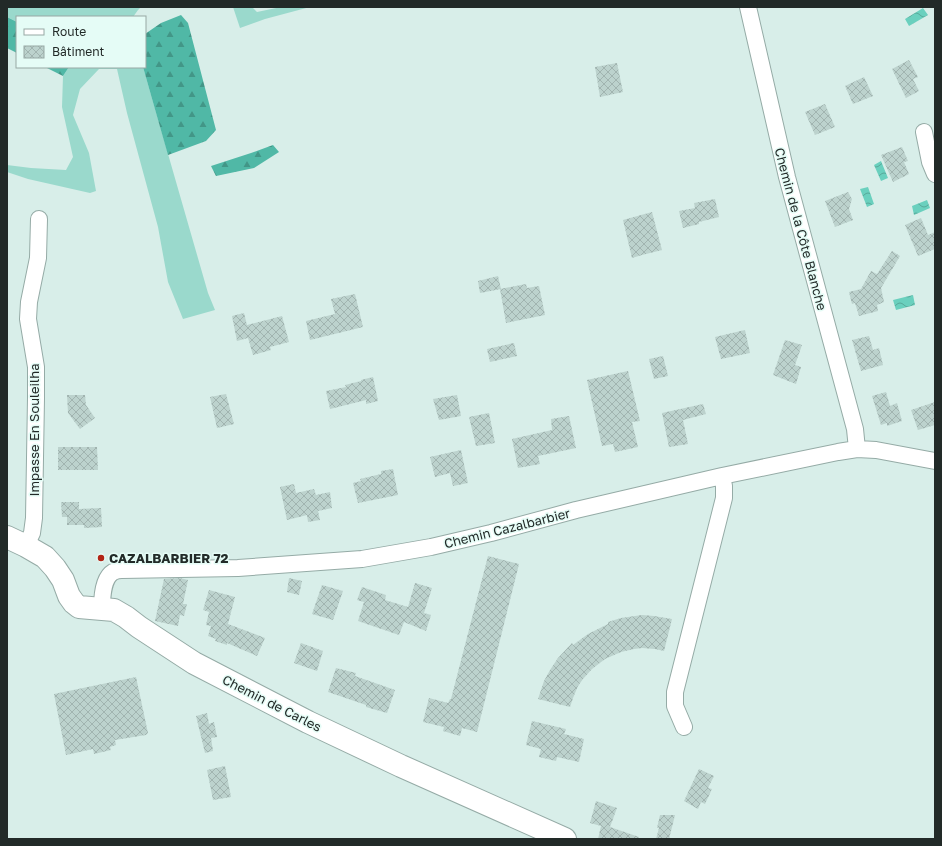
<svg xmlns="http://www.w3.org/2000/svg" width="942" height="846" font-family="'Golos Text',sans-serif">
  <style>
    .grass { fill: #9ad9cc }
    .forest { fill: url(#forest-firs) }
    .water { fill: url(#water-waves) }
    .building { fill: url(#building-cross-hatch) }
    .lines { fill: none; stroke-linecap: round; stroke-linejoin: round }
    .street-casing { stroke: #95aba6; stroke-width: 18 }
    .secondary-casing { stroke: #95aba6; stroke-width: 24 }
    .street { stroke: #fff; stroke-width: 16 }
    .secondary { stroke: #fff; stroke-width: 22 }
    .poi-dot { fill: #b22415; stroke: #e5fcf6; stroke-width: 1.5 }
    .labels { text-anchor: middle; dominant-baseline: central; stroke-width: 3; stroke-linejoin: round; paint-order: stroke }
    .street-label { font-size: 13px; fill: #222a28; stroke: #e5fcf6 }
    .poi-label { font-size: 13px; font-weight: bold; fill: #222a28; stroke: #e5fcf6; text-anchor: start }
  </style>
  <defs>
    <pattern id="forest-firs" width="22" height="20" patternUnits="userSpaceOnUse"><rect width="22" height="20" fill="#50b8a6"/><path d="M5 1l3.5 6h-7zM16 11l3.5 6h-7z" fill="#429687"/></pattern>
    <pattern id="water-waves" width="16" height="10" patternUnits="userSpaceOnUse"><rect width="16" height="10" fill="#6ad0be"/><path d="M0 5q4-4 8 0t8 0" fill="none" stroke="#57a99a"/></pattern>
    <pattern id="building-cross-hatch" width="8" height="8" patternUnits="userSpaceOnUse"><rect width="8" height="8" fill="#bcd2cd"/><path d="M0 0l8 8M0 8l8-8" fill="none" stroke="#a1b4b0"/></pattern>
  </defs>
  <rect width="100%" height="100%" fill="#d8eee9"/>
  <path class="grass" d="M 7,7 L 141,7 L 138,10 L 133,17 L 17,17 L 17,22 L 7,17 Z
    M 233,7 L 252,7 L 257,12 L 281,7 L 310,7 L 265,19 L 240,28 Z
    M 69,67 L 143,67 L 208,293 L 215,310 L 183,319 L 168,282 L 158,227 L 127,113 L 117,69 L 99,69 L 80,89 L 73,115 L 89,153 L 96,191 L 90,193 L 28,179 L 7,172 L 7,165 L 31,168 L 66,170 L 73,157 L 62,107 L 63,76 Z"/>
  <path class="forest" d="M 181,15 L 188,23 L 216,130 L 206,141 L 168,155 L 143,67 L 145,67 L 145,34 L 161,23 Z
    M 7,17 L 17,22 L 17,53 L 7,48 Z
    M 45,67 L 69,67 L 63,76 Z
    M 273,145 L 279,152 L 254,168 L 216,176 L 211,166 L 251,153 Z"/>
  <path class="water" d="M 923,8 L 928,15 L 909,26 L 905,19 Z
    M 881,161 L 888,178 L 881,181 L 874,165 Z
    M 868,187 L 874,204 L 867,207 L 860,189 Z
    M 927,200 L 930,208 L 914,215 L 912,206 Z
    M 913,295 L 915,305 L 896,310 L 893,300 Z"/>
  <path class="building" d="M 909,60 L 918,77 L 913,79 L 919,91 L 906,98 L 892,69 Z
    M 617,63 L 623,92 L 600,97 L 595,67 Z
    M 864,77 L 873,96 L 853,104 L 845,86 Z
    M 825,104 L 835,127 L 815,135 L 805,112 Z
    M 902,147 L 908,161 L 904,162 L 909,174 L 893,182 L 881,155 Z
    M 848,192 L 852,199 L 849,209 L 853,220 L 835,227 L 825,201 Z
    M 715,199 L 719,217 L 699,222 L 699,224 L 683,228 L 679,211 L 695,208 L 694,203 Z
    M 652,212 L 662,250 L 642,255 L 632,258 L 623,220 Z
    M 921,218 L 928,235 L 935,232 L 935,249 L 918,256 L 905,225 Z
    M 892,251 L 900,256 L 881,288 L 884,302 L 877,305 L 878,311 L 859,316 L 855,303 L 852,304 L 849,292 L 861,289 L 871,271 L 877,274 Z
    M 498,276 L 501,289 L 480,293 L 478,281 Z
    M 526,284 L 527,288 L 539,286 L 545,315 L 506,323 L 500,289 Z
    M 355,294 L 363,327 L 310,340 L 306,321 L 335,314 L 331,299 Z
    M 244,313 L 247,325 L 282,316 L 289,342 L 270,347 L 271,350 L 253,355 L 248,338 L 237,341 L 232,316 Z
    M 745,330 L 750,353 L 721,359 L 715,337 Z
    M 869,336 L 873,350 L 879,348 L 883,365 L 861,371 L 852,340 Z
    M 785,340 L 802,345 L 795,365 L 801,367 L 796,384 L 773,375 Z
    M 514,343 L 517,356 L 490,362 L 487,349 Z
    M 663,356 L 668,376 L 654,379 L 649,359 Z
    M 628,371 L 640,421 L 632,422 L 638,447 L 615,452 L 613,444 L 602,446 L 587,380 Z
    M 373,377 L 378,401 L 366,404 L 366,400 L 330,409 L 326,391 L 346,387 L 345,385 L 361,381 L 361,380 Z
    M 886,392 L 890,406 L 897,403 L 902,421 L 887,426 L 887,423 L 881,425 L 872,396 Z
    M 226,394 L 234,424 L 217,428 L 210,397 Z
    M 67,395 L 85,395 L 86,405 L 95,418 L 80,429 L 68,413 Z
    M 457,395 L 461,416 L 439,420 L 433,399 Z
    M 935,402 L 935,425 L 918,430 L 911,410 Z
    M 703,404 L 706,414 L 683,420 L 688,444 L 669,447 L 662,413 Z
    M 489,413 L 495,443 L 476,446 L 469,417 Z
    M 569,416 L 576,448 L 538,456 L 540,464 L 518,468 L 512,439 L 552,430 L 551,419 Z
    M 58,447 L 97,447 L 98,470 L 58,470 Z
    M 461,450 L 468,483 L 453,486 L 450,473 L 435,477 L 430,457 Z
    M 393,469 L 398,495 L 358,503 L 353,483 L 361,481 L 360,479 L 381,474 L 381,471 Z
    M 294,484 L 296,493 L 314,489 L 316,495 L 330,492 L 332,508 L 318,511 L 320,520 L 308,522 L 307,515 L 287,520 L 280,487 Z
    M 61,502 L 79,502 L 79,509 L 101,508 L 102,527 L 84,528 L 84,525 L 67,525 L 67,517 L 62,517 Z
    M 488,556 L 519,564 L 477,732 L 462,728 L 460,736 L 443,731 L 444,727 L 423,722 L 429,698 L 448,703 L 450,699 L 451,699 Z
    M 180,578 L 188,580 L 183,604 L 187,604 L 184,616 L 180,615 L 178,626 L 155,621 L 164,579 Z
    M 289,578 L 302,581 L 299,595 L 287,592 Z
    M 415,583 L 432,588 L 424,613 L 431,615 L 426,631 L 404,622 L 399,635 L 358,621 L 364,602 L 357,600 L 362,587 L 386,595 L 385,600 L 408,607 Z
    M 322,585 L 343,591 L 333,620 L 312,614 Z
    M 209,590 L 235,597 L 228,624 L 265,638 L 257,656 L 227,643 L 227,645 L 215,641 L 216,639 L 208,636 L 211,626 L 206,625 L 209,612 L 203,610 Z
    M 642,615 L 654,616 L 672,619 L 664,651 L 655,649 L 642,648 L 634,649 L 621,652 L 605,659 L 592,669 L 583,679 L 578,686 L 573,698 L 570,707 L 538,699 L 544,681 L 550,670 L 558,658 L 572,643 L 573,645 L 588,634 L 608,624 L 608,622 L 621,618 Z
    M 301,643 L 323,651 L 317,671 L 294,663 Z
    M 336,668 L 356,673 L 355,676 L 395,690 L 387,713 L 366,707 L 366,705 L 328,692 Z
    M 136,677 L 148,733 L 146,735 L 115,740 L 116,745 L 110,747 L 111,750 L 94,754 L 93,749 L 66,755 L 54,694 Z
    M 207,713 L 209,724 L 214,722 L 217,737 L 211,738 L 213,751 L 205,753 L 196,716 Z
    M 532,721 L 566,729 L 564,734 L 584,739 L 579,762 L 557,757 L 556,761 L 539,757 L 541,749 L 526,745 Z
    M 225,766 L 231,797 L 213,800 L 207,770 Z
    M 699,769 L 714,776 L 708,788 L 712,789 L 705,804 L 701,802 L 698,809 L 684,801 Z
    M 596,801 L 617,808 L 610,827 L 639,837 L 639,839 L 598,839 L 601,826 L 590,823 Z
    M 660,815 L 675,815 L 669,839 L 656,839 L 659,828 L 657,828 Z"/>
  <g class="lines">
    <defs>
      <path id="street" d="M 748,7 L 787,177 L 855,429 L 857,449
        M 924,132 L 930,162 L 935,174
        M 26,546 L 32,533 L 34,518 L 36,398 L 36,367 L 28,319 L 29,302 L 38,258 L 39,219
        M 102,608 C 102,598 103,578 113,572 C 115,571 119,570 122,570 L 238,568 L 362,559 L 431,547 L 491,533 L 576,510 L 722,476 L 838,452 L 857,449 L 876,450 L 935,461
        M 684,727 L 675,706 L 675,692 L 724,498 L 724,486 L 722,476"/>
      <path id="secondary" d="M 7,537 L 26,546 L 45,557 L 55,568 L 63,580 L 69,596 L 74,603 L 79,607 L 114,610 L 126,617 L 139,627 L 194,663 L 308,722 L 401,766 L 565,839"/>
    </defs>
    <use href="#street" class="street-casing"/>
    <use href="#secondary" class="secondary-casing"/>
    <use href="#street" class="street"/>
    <use href="#secondary" class="secondary"/>
  </g>
  <circle class="poi-dot" cx="101" cy="558" r="4"/>
  <g class="labels">
    <g class="street-label">
      <text transform="translate(801 229) rotate(75)">Chemin de la Côte Blanche</text>
      <text transform="translate(34 430) rotate(-90)">Impasse En Souleilha</text>
      <text transform="translate(507 528) rotate(-14)">Chemin Cazalbarbier</text>
      <text transform="translate(272 703) rotate(27)">Chemin de Carles</text>
    </g>
    <g class="poi-label">
      <text x="109" y="558">CAZALBARBIER 72</text>
    </g>
  </g>
  <rect width="942" height="846" fill="none" stroke="#222a28" stroke-width="16"/>
  <rect x="16" y="16" width="130" height="52" fill="#e5fcf6" stroke="#97a8a4"/>
  <rect x="24" y="29" width="20" height="6" fill="#ffffff" stroke="#97a8a4"/>
  <text x="52" y="36" font-size="12" fill="#222a28">Route</text>
  <rect x="24" y="46" width="20" height="12" fill="url(#building-cross-hatch)" stroke="#97a8a4"/>
  <text x="52" y="56" font-size="12" fill="#222a28">Bâtiment</text>
</svg>
